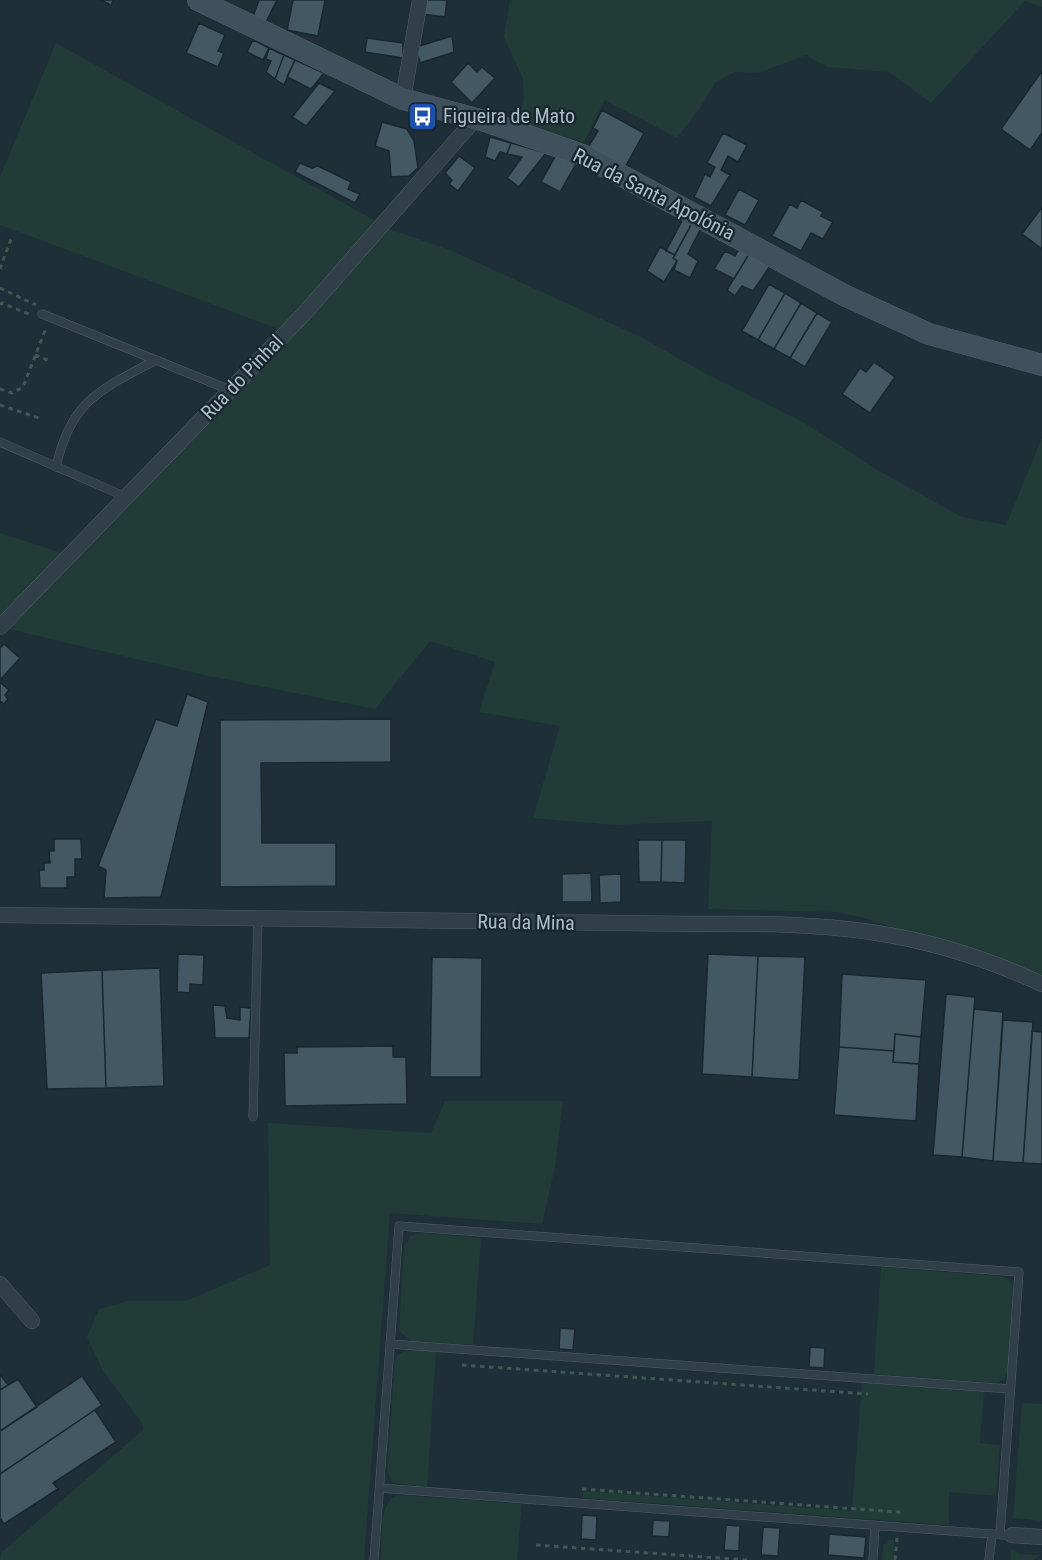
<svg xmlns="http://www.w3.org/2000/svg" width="1042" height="1560" font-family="'Roboto Condensed',sans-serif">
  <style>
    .green { fill: #213b37 }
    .building { fill: #435862; stroke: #19272f; stroke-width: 1.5 }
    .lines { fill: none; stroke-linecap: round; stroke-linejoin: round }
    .lane-casing { stroke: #4f5e67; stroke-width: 9 }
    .street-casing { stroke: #4f5e67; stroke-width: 16 }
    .secondary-casing { stroke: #4f5e67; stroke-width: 22 }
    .path { stroke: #3f5854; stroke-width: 3; stroke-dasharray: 4.5 4.5; stroke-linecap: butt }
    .lane { stroke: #314048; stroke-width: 8 }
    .street { stroke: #314048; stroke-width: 15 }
    .secondary { stroke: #3f515c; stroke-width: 21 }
    .labels { text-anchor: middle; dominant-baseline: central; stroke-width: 4.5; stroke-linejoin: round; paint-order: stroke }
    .poi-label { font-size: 20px; fill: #abbcc6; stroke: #17252d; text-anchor: start }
    .street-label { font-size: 20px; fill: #abbcc6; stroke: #17252d }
  </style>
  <rect width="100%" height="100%" fill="#1e2f38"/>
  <path class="green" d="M 510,0 L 1042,0 L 1042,7 L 1025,1 L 931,103 L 889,72 L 827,67 L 806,55 L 758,73 L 735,72 L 716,82 L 700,108 L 677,138 L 605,100 L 584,142 L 518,124 L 524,98 L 523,79 L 504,37 Z
    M 56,43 L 392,230 L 450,250 L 641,337 L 710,376 L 803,422 L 876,469 L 962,517 L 1006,525 L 1042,438 L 1042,980 L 999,961 L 861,917 L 833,912 L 708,909 L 712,821 L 613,825 L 533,818 L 560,726 L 479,712 L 495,662 L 430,641 L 375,709 L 209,676 L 8,629 L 0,633 L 0,533 L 74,557 L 281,330 L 0,225 L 0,177 Z
    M 445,1101 L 563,1101 L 555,1167 L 542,1224 L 390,1213 L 364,1560 L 0,1560 L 1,1553 L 143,1430 L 142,1423 L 103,1371 L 87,1337 L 99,1309 L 128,1301 L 186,1301 L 270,1265 L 268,1123 L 431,1133 Z
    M 420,1233 L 481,1238 L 473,1345 L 411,1341 L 399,1331 L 404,1246 L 410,1236 Z
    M 881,1267 L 1000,1276 L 1009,1279 L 1014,1290 L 1008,1370 L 1003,1380 L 994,1383 L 874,1374 Z
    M 407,1349 L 436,1351 L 427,1487 L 393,1483 L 387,1472 L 395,1361 L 397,1356 Z
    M 862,1382 L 984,1391 L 980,1443 L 1000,1445 L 996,1496 L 949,1492 L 949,1525 L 583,1498 L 583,1491 L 852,1511 Z
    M 1022,1403 L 1042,1404 L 1042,1521 L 1013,1518 Z
    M 399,1495 L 522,1504 L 517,1560 L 381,1560 C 382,1542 377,1500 399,1495 Z
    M 888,1540 L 894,1540 L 893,1560 L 882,1560 L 883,1544 L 887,1544 Z
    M 1011,1548 L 1018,1554 L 1041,1555 L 1033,1560 L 1010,1560 Z"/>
  <path class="building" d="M 100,0 L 114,0 L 111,5 Z
    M 259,0 L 277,0 L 263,28 L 251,22 Z
    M 293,0 L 325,0 L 318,36 L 287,30 Z
    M 424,0 L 447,0 L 445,17 L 422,14 Z
    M 199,23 L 225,35 L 218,51 L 224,53 L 218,67 L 186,53 Z
    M 452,36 L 454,52 L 420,63 L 416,47 Z
    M 367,38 L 403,43 L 403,58 L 365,52 Z
    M 253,40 L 269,48 L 263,60 L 247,52 Z
    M 269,48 L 284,55 L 275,79 L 266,72 L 271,61 L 266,59 Z
    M 284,55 L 295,60 L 284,85 L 275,79 Z
    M 295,60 L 324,73 L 311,89 L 287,77 Z
    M 468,63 L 477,72 L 482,67 L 495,78 L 472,103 L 451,82 Z
    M 1042,71 L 1042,133 L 1030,150 L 1001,129 Z
    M 319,83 L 335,91 L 306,126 L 292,117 Z
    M 602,110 L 644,133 L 624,169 L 587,149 L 598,131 L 593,128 Z
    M 382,122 L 407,129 L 414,141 L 418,168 L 409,176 L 391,177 L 389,151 L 375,146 Z
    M 723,133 L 747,145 L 738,162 L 728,156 L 721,170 L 730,175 L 711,206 L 694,197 L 705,174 L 710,177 L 715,167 L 707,163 Z
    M 490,137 L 511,143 L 507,154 L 500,152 L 495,161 L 485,157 Z
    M 511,143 L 546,153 L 519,187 L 507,178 L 522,157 L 507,154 Z
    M 556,155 L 576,164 L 560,192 L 541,182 Z
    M 459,156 L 475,168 L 458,191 L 449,184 L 452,180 L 445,173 Z
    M 300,163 L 312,168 L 318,166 L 351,182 L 348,189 L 360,194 L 355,203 L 295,172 Z
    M 739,189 L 759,200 L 745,225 L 725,215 Z
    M 801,200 L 823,212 L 821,216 L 833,222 L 823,239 L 811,233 L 801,251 L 772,236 L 790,204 L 797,208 Z
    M 1042,207 L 1042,249 L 1022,234 Z
    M 683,219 L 692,223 L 675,255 L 666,251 Z
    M 692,223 L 701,228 L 688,254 L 698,261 L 690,278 L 674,270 L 677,261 L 673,258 Z
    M 660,247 L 675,255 L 673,258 L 677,261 L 664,282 L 647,271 Z
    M 739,249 L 749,254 L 734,279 L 714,269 L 725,251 L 735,256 Z
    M 749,254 L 770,266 L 753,291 L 742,286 L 735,296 L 727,290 Z
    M 769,284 L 785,293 L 758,340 L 742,331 Z
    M 785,293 L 801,303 L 774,349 L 758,340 Z
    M 801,303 L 817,313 L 790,358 L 774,349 Z
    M 817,313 L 832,322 L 805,367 L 790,358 Z
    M 874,362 L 895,377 L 870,413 L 842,394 L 860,368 L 866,372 Z
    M 4,644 L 20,658 L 0,680 L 0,648 Z
    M 0,682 L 9,690 L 5,695 L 8,699 L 4,704 L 0,701 Z
    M 187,694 L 208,702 L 161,897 L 104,898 L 106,870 L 98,866 L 156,719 L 177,726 Z
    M 391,719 L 391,762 L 261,763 L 262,843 L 336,843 L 336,886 L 220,887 L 220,720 Z
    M 54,839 L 81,839 L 82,859 L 75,859 L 75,877 L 67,877 L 67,888 L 40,888 L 39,870 L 44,870 L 44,863 L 50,863 L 49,851 L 54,851 Z
    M 638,840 L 662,840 L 661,882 L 639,882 Z
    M 662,840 L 686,840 L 685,883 L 661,882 Z
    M 591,873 L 592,902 L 562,902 L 562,874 Z
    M 621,874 L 621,902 L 600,903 L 599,875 Z
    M 178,954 L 204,955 L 203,985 L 190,984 L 190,993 L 177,992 Z
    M 708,954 L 758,956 L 752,1077 L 702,1074 Z
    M 758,956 L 805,957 L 799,1080 L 752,1077 Z
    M 432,957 L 482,958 L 481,1077 L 430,1077 Z
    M 160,968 L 164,1086 L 106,1088 L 102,970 Z
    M 102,970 L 106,1088 L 47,1089 L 41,973 Z
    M 842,974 L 926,980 L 921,1037 L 895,1034 L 894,1051 L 839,1047 Z
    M 946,994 L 975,997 L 962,1157 L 933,1155 Z
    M 213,1005 L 225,1006 L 227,1018 L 240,1020 L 240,1007 L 251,1008 L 249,1038 L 215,1038 Z
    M 974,1009 L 1003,1012 L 993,1161 L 962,1157 Z
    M 1003,1020 L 1033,1022 L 1023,1163 L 993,1161 Z
    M 1032,1031 L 1042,1032 L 1042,1164 L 1023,1163 Z
    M 895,1034 L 921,1037 L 919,1064 L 893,1062 Z
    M 393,1046 L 393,1057 L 406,1057 L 407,1104 L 285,1106 L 284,1053 L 297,1053 L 297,1047 Z
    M 839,1047 L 894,1051 L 893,1062 L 919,1064 L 916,1121 L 834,1115 Z
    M 560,1328 L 575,1329 L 573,1350 L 559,1349 Z
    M 810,1347 L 825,1348 L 824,1368 L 809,1367 Z
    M 0,1374 L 8,1385 L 0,1390 Z
    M 82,1376 L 102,1405 L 0,1474 L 0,1431 Z
    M 18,1379 L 37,1407 L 0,1431 L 0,1390 Z
    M 95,1410 L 116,1442 L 53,1483 L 58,1489 L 4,1524 L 0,1518 L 0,1474 Z
    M 582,1515 L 597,1516 L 596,1540 L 581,1539 Z
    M 653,1520 L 670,1521 L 669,1537 L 652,1536 Z
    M 726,1525 L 740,1526 L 739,1551 L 724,1550 Z
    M 763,1527 L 780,1528 L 778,1556 L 761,1555 Z
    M 829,1534 L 866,1537 L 864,1558 L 828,1555 Z"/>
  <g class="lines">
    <defs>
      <path id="lane" d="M 42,314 L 230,390
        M 0,442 L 126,497
        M 56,467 C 71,400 100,390 156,360
        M 253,1117 L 258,919
        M 390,1344 L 1010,1389
        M 380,1488 L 1004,1535
        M 374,1560 L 399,1226 L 1019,1272 L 1000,1534
        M 873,1560 L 875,1525
        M 989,1560 L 992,1534"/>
      <path id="street" d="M 403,99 L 420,0
        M 0,627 L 303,315 L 475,119
        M 0,915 L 696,924 C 826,922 921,928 1042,984
        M 0,1284 L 32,1321
        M 1012,1535 L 1042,1537"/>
      <path id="secondary" d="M 198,0 L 403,99 L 488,122 L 585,156 L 846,296 L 929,334 L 1042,365"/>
    </defs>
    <use href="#lane" class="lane-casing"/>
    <use href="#street" class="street-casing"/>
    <use href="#secondary" class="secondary-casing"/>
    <path class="path" d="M 0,269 L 11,239
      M 0,288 L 36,305
      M 0,305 L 2,303 L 31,315
      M 35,355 L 50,361
      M 0,389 L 12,393 L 23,387 L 46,328
      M 0,405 L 42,419
      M 462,1365 L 868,1394
      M 582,1489 L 899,1512 L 898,1516
      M 536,1545 L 747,1560
      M 895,1560 L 897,1538"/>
    <use href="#lane" class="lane"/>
    <use href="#street" class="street"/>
    <use href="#secondary" class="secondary"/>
  </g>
  <defs>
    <symbol id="bus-square" viewBox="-11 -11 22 22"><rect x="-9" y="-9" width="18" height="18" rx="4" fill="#1a4fb4" stroke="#17252d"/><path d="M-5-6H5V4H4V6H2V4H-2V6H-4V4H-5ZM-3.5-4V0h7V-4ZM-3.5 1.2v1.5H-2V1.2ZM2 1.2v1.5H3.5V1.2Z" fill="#fff"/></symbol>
  </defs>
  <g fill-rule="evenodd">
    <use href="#bus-square" x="406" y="100" width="33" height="33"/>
  </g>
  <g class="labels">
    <g class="poi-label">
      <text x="443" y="116">Figueira de Mato</text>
    </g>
    <g class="street-label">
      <text transform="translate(654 194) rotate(27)">Rua da Santa Apolónia</text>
      <text transform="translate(242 377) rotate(-46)">Rua do Pinhal</text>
      <text transform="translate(526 922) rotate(1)">Rua da Mina</text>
    </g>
  </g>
</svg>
